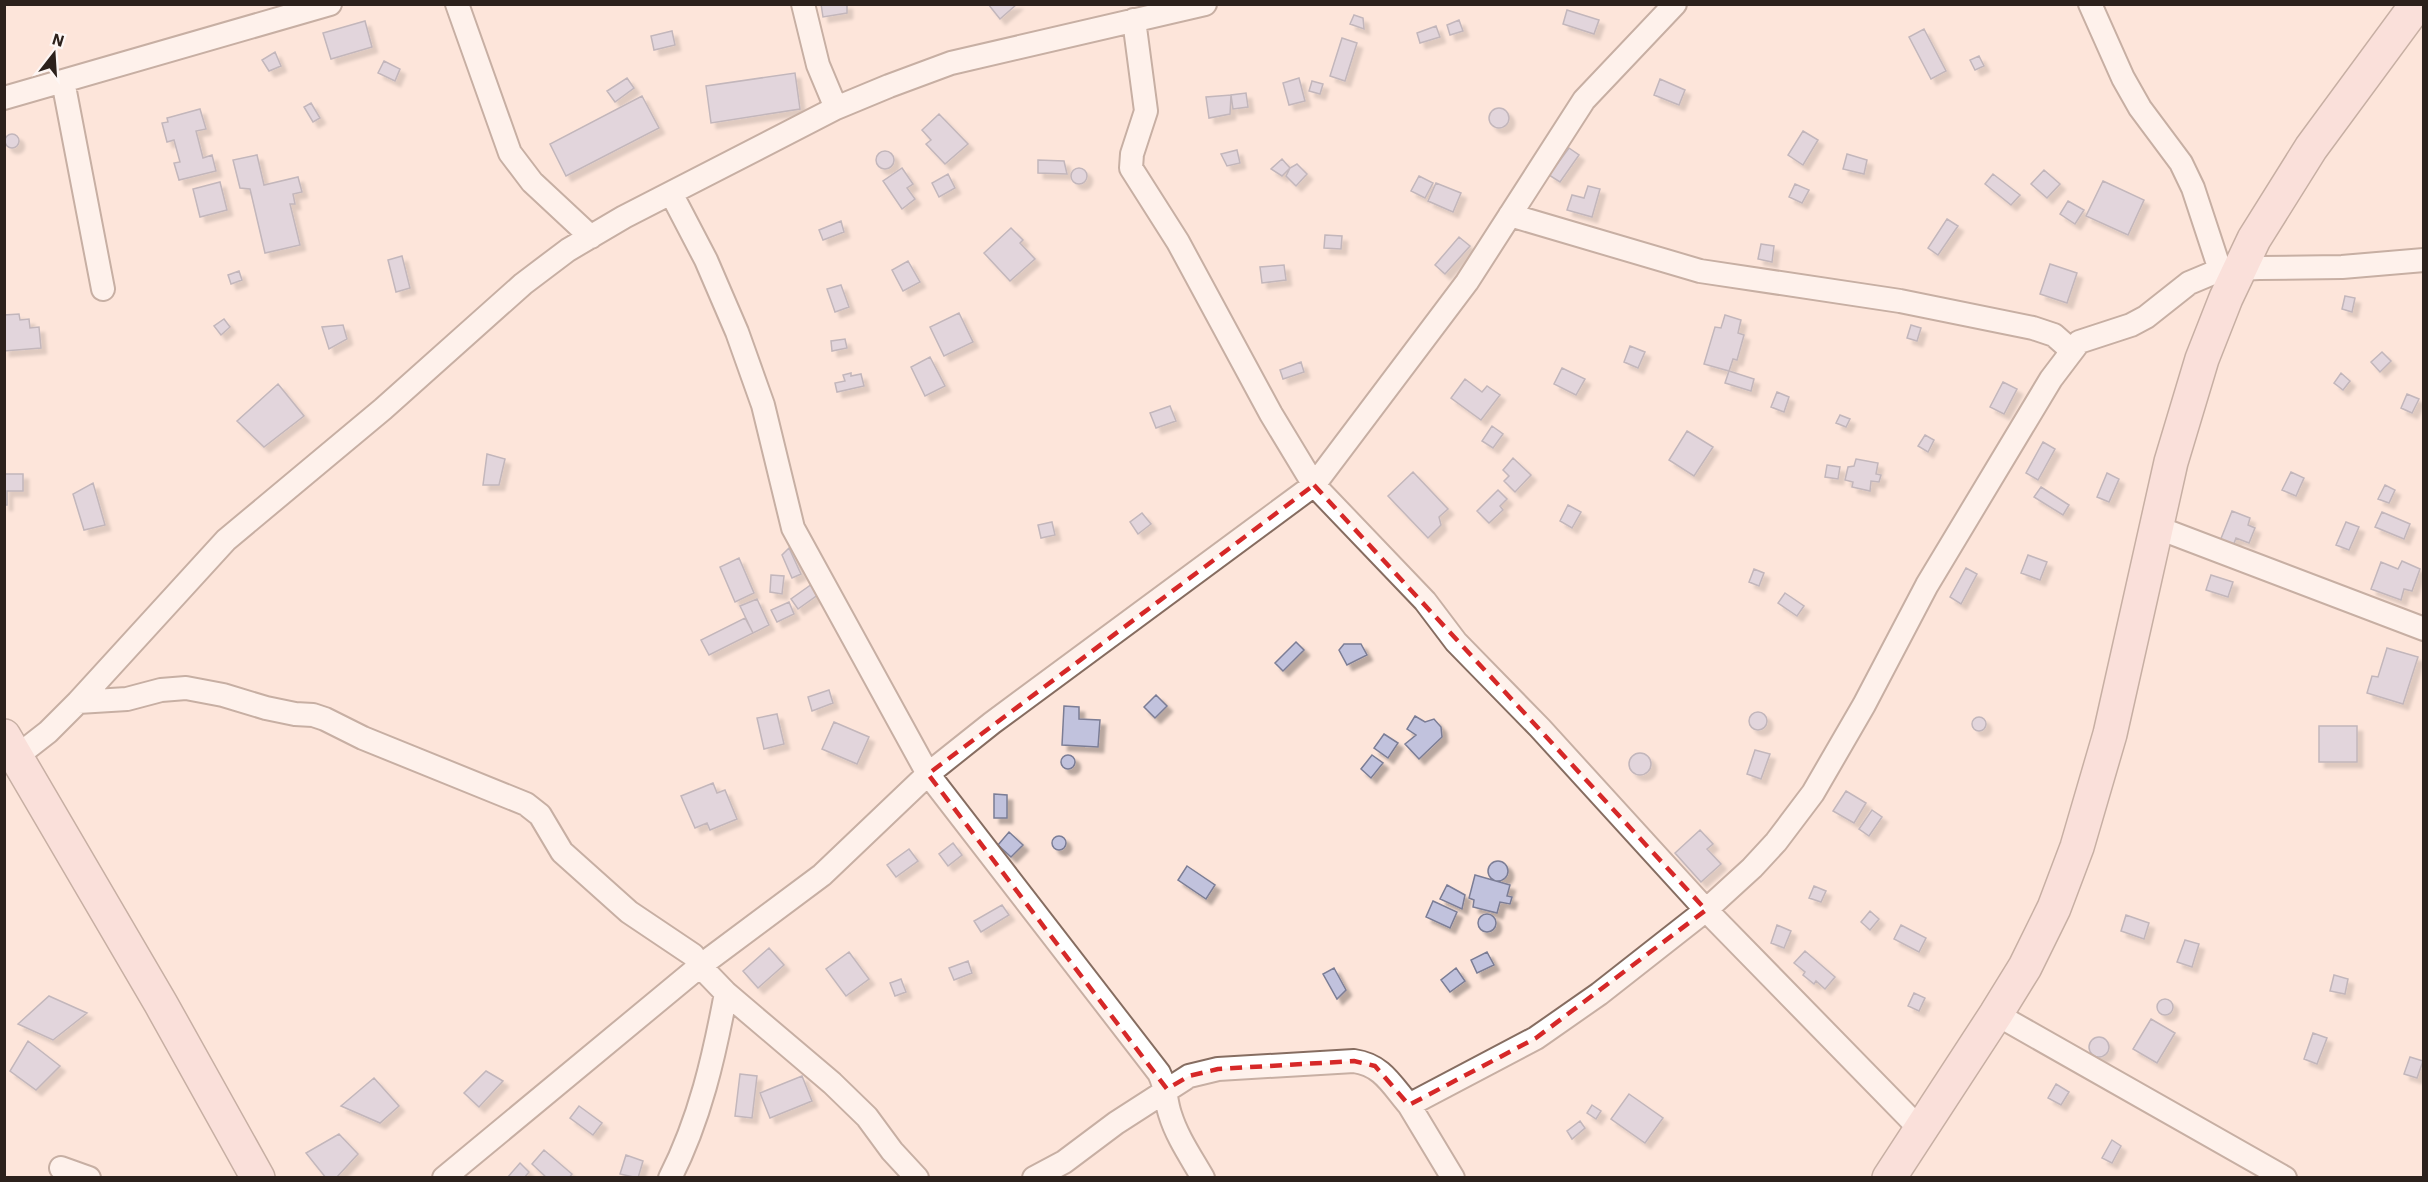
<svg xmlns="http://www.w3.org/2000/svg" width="2428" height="1182" font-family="'IBM Plex Sans',sans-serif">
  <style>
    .building { fill: #c1c2dd; stroke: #7b7d95; stroke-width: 1.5; filter: url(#shadow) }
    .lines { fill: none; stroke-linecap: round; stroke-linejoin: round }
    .street-casing { stroke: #866d61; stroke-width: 26 }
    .secondary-casing { stroke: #866d61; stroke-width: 36 }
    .street { stroke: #fff; stroke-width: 22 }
    .secondary { stroke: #f5dada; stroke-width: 33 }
    .marked { fill: none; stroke: #d62828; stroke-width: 4.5; stroke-dasharray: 12 8; stroke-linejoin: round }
  </style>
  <defs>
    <filter id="shadow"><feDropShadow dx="5.5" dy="5.5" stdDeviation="1.5" flood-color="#0004"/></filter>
  </defs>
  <rect width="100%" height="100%" fill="#fde5da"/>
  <path class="building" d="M 821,4 L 847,4 L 847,13 L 823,17 Z
    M 988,4 L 1017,4 L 1000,19 Z
    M 1567,10 L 1599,20 L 1594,34 L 1563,24 Z
    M 1354,15 L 1363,18 L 1364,29 L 1350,24 Z
    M 1459,20 L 1463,31 L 1450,35 L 1447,25 Z
    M 365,21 L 372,47 L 331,59 L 323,33 Z
    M 1436,26 L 1440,37 L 1420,43 L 1417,33 Z
    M 1924,29 L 1946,71 L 1931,79 L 1909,37 Z
    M 672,31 L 675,45 L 654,50 L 651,36 Z
    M 1342,38 L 1357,43 L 1345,81 L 1330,76 Z
    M 275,52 L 281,66 L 269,71 L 262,60 Z
    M 1979,56 L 1984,66 L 1975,70 L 1970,60 Z
    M 384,61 L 400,69 L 395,81 L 378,73 Z
    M 795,73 L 800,109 L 711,123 L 706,86 Z
    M 627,78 L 634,88 L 615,102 L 607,91 Z
    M 1299,78 L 1305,101 L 1289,105 L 1283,83 Z
    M 1660,79 L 1685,90 L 1679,105 L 1654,95 Z
    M 1312,81 L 1323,84 L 1320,94 L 1309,91 Z
    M 1246,93 L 1248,107 L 1233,109 L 1231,95 Z
    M 1231,95 L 1230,114 L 1209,118 L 1206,97 Z
    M 642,96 L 659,128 L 566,176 L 550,144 Z
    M 311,103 L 320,118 L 313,122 L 304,107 Z
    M1489 118a10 10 0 1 1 20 0a10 10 0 1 1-20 0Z
    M 200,109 L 206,129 L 196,131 L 203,158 L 212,155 L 216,171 L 179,180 L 174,163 L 180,162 L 174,140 L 167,142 L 162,123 L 168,122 L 167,118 Z
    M 939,114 L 968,144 L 945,164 L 926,144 L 931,140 L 922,130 Z
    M 1803,131 L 1818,140 L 1803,165 L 1788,155 Z
    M5 141a7 7 0 1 1 14 0a7 7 0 1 1-14 0Z
    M 1569,148 L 1579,155 L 1560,182 L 1549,175 Z
    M 1237,150 L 1240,163 L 1227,166 L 1221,154 Z
    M876 160a9 9 0 1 1 18 0a9 9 0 1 1-18 0Z
    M 1847,154 L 1867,160 L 1864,174 L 1843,169 Z
    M 257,155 L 264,185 L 298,177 L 302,192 L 293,194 L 295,204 L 290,204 L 300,245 L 265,253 L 250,189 L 240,188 L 233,160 Z
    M 1282,159 L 1290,168 L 1282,176 L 1271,169 Z
    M 1038,160 L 1064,161 L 1067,174 L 1038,173 Z
    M 1297,164 L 1307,174 L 1296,186 L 1286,176 L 1290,168 Z
    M 902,168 L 913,184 L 907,188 L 915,199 L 902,209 L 883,181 Z
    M1071 176a8 8 0 1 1 16 0a8 8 0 1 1-16 0Z
    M 2044,170 L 2060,184 L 2047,198 L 2031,184 Z
    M 948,174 L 955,188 L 939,197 L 932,183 Z
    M 1993,174 L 2020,195 L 2011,205 L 1985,184 Z
    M 1419,176 L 1433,183 L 1425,198 L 1411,191 Z
    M 2103,181 L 2144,200 L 2128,235 L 2086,216 Z
    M 220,182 L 227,210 L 200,217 L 193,189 Z
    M 1436,183 L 1461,193 L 1453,212 L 1428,201 Z
    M 1795,184 L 1809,190 L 1802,203 L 1789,197 Z
    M 1588,186 L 1600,189 L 1592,217 L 1567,210 L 1572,195 L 1584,198 Z
    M 2068,201 L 2084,210 L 2075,224 L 2060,214 Z
    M 1947,219 L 1958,226 L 1938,255 L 1928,248 Z
    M 841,221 L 844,232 L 823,240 L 819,230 Z
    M 1011,228 L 1023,240 L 1020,243 L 1035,259 L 1010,281 L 984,253 Z
    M 1325,235 L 1342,236 L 1341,249 L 1324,248 Z
    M 1459,237 L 1470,246 L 1445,274 L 1435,265 Z
    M 1761,244 L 1774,246 L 1772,262 L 1758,259 Z
    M 402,256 L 410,288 L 396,292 L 388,260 Z
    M 908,261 L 920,282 L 903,291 L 892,270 Z
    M 2050,264 L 2077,273 L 2067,303 L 2040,294 Z
    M 1284,265 L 1286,280 L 1262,283 L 1260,267 Z
    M 239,271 L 242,280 L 231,284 L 228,275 Z
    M 841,285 L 849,307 L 835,312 L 827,289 Z
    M 2345,296 L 2355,298 L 2352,312 L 2342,309 Z
    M 959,313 L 973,342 L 944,356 L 930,327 Z
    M 19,314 L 20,320 L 29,319 L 30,328 L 39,327 L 41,348 L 4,351 L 4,315 Z
    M 1725,315 L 1741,320 L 1738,333 L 1744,335 L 1737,360 L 1733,359 L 1729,371 L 1704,364 L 1715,327 L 1721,328 Z
    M 224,319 L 230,327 L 221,335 L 214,326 Z
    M 343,325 L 347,339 L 329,349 L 322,327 Z
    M 1911,325 L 1921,328 L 1917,341 L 1907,338 Z
    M 845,339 L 847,348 L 832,351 L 831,341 Z
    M 1630,346 L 1645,352 L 1638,368 L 1624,362 Z
    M 2382,352 L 2391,361 L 2380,372 L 2371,362 Z
    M 930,357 L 945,386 L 925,396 L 911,367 Z
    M 1301,362 L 1304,372 L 1283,379 L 1280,370 Z
    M 1562,368 L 1585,379 L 1576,395 L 1554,384 Z
    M 1729,371 L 1754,379 L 1751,391 L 1725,383 Z
    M 851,373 L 851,376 L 861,374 L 864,386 L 837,392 L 835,383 L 845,381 L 843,375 Z
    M 2341,373 L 2350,381 L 2343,390 L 2334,383 Z
    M 1465,379 L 1482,392 L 1487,386 L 1500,395 L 1481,420 L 1451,398 Z
    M 2003,382 L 2017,389 L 2004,414 L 1990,407 Z
    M 278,384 L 304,416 L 264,447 L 237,421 Z
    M 1777,392 L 1789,397 L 1784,412 L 1771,407 Z
    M 2407,394 L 2419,399 L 2412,413 L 2401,408 Z
    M 1170,406 L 1176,421 L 1156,428 L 1150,413 Z
    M 1840,415 L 1850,419 L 1846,427 L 1836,423 Z
    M 1492,426 L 1503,434 L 1493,448 L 1482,441 Z
    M 1687,431 L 1713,447 L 1694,476 L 1669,460 Z
    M 1925,435 L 1934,440 L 1928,452 L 1918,446 Z
    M 2043,442 L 2055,449 L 2038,480 L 2026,473 Z
    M 487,454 L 505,459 L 499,485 L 483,485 Z
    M 1513,458 L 1531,475 L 1515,492 L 1504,481 L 1509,476 L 1503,470 Z
    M 1856,459 L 1878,463 L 1876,474 L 1881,475 L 1879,482 L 1871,481 L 1870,491 L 1852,487 L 1853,482 L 1845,480 L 1848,467 L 1854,466 Z
    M 1827,465 L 1840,467 L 1838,479 L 1825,477 Z
    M 1413,472 L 1448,509 L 1439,517 L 1441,525 L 1428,538 L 1388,496 Z
    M 2291,472 L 2304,478 L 2296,496 L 2282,490 Z
    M 2107,473 L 2119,479 L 2109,502 L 2097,497 Z
    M 4,474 L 23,474 L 23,491 L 7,491 L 7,505 L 4,505 Z
    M 93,483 L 105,525 L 84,530 L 73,494 Z
    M 2385,485 L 2395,490 L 2389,503 L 2378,499 Z
    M 2041,487 L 2069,505 L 2063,515 L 2034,497 Z
    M 1498,490 L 1507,499 L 1500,506 L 1503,510 L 1489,523 L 1477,511 Z
    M 1568,505 L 1581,512 L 1572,528 L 1560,521 Z
    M 2232,511 L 2250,518 L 2248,525 L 2255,528 L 2249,543 L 2236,538 L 2233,546 L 2220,541 Z
    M 2382,512 L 2410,524 L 2404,539 L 2375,527 Z
    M 1142,513 L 1151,524 L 1138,534 L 1130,522 Z
    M 1052,522 L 1055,535 L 1041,538 L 1038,525 Z
    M 2346,522 L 2359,527 L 2349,550 L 2336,545 Z
    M 789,548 L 801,574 L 792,578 L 782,555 Z
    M 2028,555 L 2047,562 L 2040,580 L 2021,573 Z
    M 739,558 L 754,593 L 735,602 L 720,567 Z
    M 2402,561 L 2420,569 L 2412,591 L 2404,589 L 2401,600 L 2371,589 L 2381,562 L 2398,569 Z
    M 1966,568 L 1977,574 L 1961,604 L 1950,597 Z
    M 1754,569 L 1764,573 L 1759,586 L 1749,582 Z
    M 771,575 L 784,576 L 782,594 L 770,592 Z
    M 2211,575 L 2233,582 L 2228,597 L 2206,590 Z
    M 812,584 L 819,594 L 798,609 L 791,599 Z
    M 1785,593 L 1804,606 L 1797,616 L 1778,603 Z
    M 757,599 L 769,625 L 753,633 L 740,606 Z
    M 789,602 L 794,614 L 777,622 L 771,610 Z
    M 745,618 L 753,633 L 709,655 L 701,640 Z
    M 1296,642 L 1304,650 L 1283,671 L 1275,663 Z
    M 1344,644 L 1361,644 L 1367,655 L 1347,665 L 1339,650 Z
    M 2387,648 L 2418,657 L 2403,704 L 2367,693 L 2372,676 L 2378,677 Z
    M 829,690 L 833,703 L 812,711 L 808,697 Z
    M 1156,695 L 1167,706 L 1155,718 L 1144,707 Z
    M 1064,706 L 1079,707 L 1079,719 L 1100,720 L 1098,747 L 1062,745 Z
    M1749 721a9 9 0 1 1 18 0a9 9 0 1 1-18 0Z
    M 777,714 L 784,744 L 764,749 L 757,718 Z
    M 1415,716 L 1425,722 L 1434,719 L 1441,727 L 1442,737 L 1419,759 L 1405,744 L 1416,735 L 1407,729 Z
    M1972 724a7 7 0 1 1 14 0a7 7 0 1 1-14 0Z
    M 834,722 L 869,737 L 857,764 L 822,749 Z
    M 2319,726 L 2357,726 L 2357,762 L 2319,762 Z
    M 1384,734 L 1398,743 L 1388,758 L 1374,748 Z
    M 1755,750 L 1770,754 L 1761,779 L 1747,774 Z
    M1629 764a11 11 0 1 1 22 0a11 11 0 1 1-22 0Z
    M 1372,755 L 1383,763 L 1371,778 L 1361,769 Z
    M1061 762a7 7 0 1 1 14 0a7 7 0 1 1-14 0Z
    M 713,783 L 717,793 L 725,790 L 737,819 L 710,830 L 707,823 L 695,828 L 681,796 Z
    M 1846,791 L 1866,803 L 1854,823 L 1833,811 Z
    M 994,794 L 1007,795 L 1007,818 L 994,818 Z
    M 1872,810 L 1882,817 L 1869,836 L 1859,829 Z
    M 1700,830 L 1713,844 L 1707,849 L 1721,864 L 1701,882 L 1675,853 Z
    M 1009,832 L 1023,845 L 1011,857 L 998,845 Z
    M1052 843a7 7 0 1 1 14 0a7 7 0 1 1-14 0Z
    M 953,843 L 962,855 L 948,866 L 939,854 Z
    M 909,849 L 918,861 L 896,877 L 887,865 Z
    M1488 871a10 10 0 1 1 20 0a10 10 0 1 1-20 0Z
    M 1187,866 L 1215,885 L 1206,899 L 1178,880 Z
    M 1475,875 L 1510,885 L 1507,896 L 1512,897 L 1510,904 L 1500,902 L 1497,913 L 1473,907 L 1474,900 L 1469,898 Z
    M 1447,885 L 1465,895 L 1462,909 L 1440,899 Z
    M 1814,886 L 1826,891 L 1821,902 L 1809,898 Z
    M 1433,901 L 1457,912 L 1450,928 L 1426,917 Z
    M 1002,905 L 1009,915 L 981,932 L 974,921 Z
    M 1870,911 L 1879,919 L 1870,930 L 1861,922 Z
    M1478 923a9 9 0 1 1 18 0a9 9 0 1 1-18 0Z
    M 2126,915 L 2149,923 L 2144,939 L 2121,931 Z
    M 1777,925 L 1791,931 L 1784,948 L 1771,943 Z
    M 1901,925 L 1926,938 L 1919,952 L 1894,939 Z
    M 2185,940 L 2199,944 L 2192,967 L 2177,962 Z
    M 769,948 L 784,965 L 758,988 L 743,971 Z
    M 1805,951 L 1835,977 L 1825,989 L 1816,981 L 1814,984 L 1803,975 L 1805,972 L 1794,963 Z
    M 849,952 L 869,979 L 846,996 L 826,969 Z
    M 1487,952 L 1494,965 L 1477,973 L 1471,960 Z
    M 968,961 L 972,973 L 954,980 L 949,968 Z
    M 1334,968 L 1346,990 L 1337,999 L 1323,974 Z
    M 1456,968 L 1465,981 L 1450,992 L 1441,980 Z
    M 2334,975 L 2348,979 L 2345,994 L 2330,991 Z
    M 901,979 L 906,992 L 895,996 L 890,983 Z
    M 1914,993 L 1925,998 L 1919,1011 L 1908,1006 Z
    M 49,996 L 87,1013 L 53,1040 L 18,1024 Z
    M2157 1007a8 8 0 1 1 16 0a8 8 0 1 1-16 0Z
    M 2151,1019 L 2175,1033 L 2157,1063 L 2133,1049 Z
    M 2313,1033 L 2327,1038 L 2317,1064 L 2304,1059 Z
    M2089 1047a10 10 0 1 1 20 0a10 10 0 1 1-20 0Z
    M 28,1041 L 60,1066 L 36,1090 L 10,1071 Z
    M 2410,1057 L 2423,1061 L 2417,1078 L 2404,1074 Z
    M 486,1071 L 503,1081 L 479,1107 L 464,1093 Z
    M 740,1074 L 757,1076 L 752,1118 L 735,1116 Z
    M 802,1076 L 812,1101 L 770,1118 L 760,1093 Z
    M 374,1078 L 399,1106 L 380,1123 L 341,1106 Z
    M 2056,1084 L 2069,1092 L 2061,1105 L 2048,1098 Z
    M 1629,1094 L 1663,1118 L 1645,1143 L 1611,1119 Z
    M 1592,1105 L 1601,1111 L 1596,1119 L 1587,1113 Z
    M 579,1106 L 602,1123 L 593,1135 L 570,1118 Z
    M 1580,1121 L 1585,1128 L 1572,1139 L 1567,1131 Z
    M 339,1134 L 358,1154 L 336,1178 L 326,1178 L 306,1153 Z
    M 2112,1140 L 2121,1146 L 2112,1163 L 2102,1158 Z
    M 544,1150 L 572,1174 L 569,1178 L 547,1178 L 532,1164 Z
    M 626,1155 L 643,1161 L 638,1178 L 620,1174 Z
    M 520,1163 L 529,1172 L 524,1178 L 507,1178 Z"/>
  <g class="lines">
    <defs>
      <path id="street" d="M 457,4 L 510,153 L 532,182 L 591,237
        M 803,4 L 818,65 L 836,108
        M 2090,4 L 2123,78 L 2140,108 L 2181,163 L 2193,188 L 2220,270
        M 1134,20 L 1146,111 L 1132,154 L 1131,168 L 1178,242 L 1271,414 L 1314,485 L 1425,601 L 1456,642 L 1540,728 L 1706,910 L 1921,1130
        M 63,81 L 103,289
        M 4,98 L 330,4
        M 671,193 L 706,260 L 737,332 L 763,405 L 793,528 L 928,774 L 1159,1073 C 1167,1089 1165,1099 1170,1114 C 1177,1137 1191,1157 1203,1178
        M 1510,215 L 1700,271 L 1900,301 L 2033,328 L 2054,335 L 2071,350
        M 2156,527 L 2424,629
        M 78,702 L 127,699 L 161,690 L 186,688 L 223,695 L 266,708 L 295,714 L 313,715 L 325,719 L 363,738 L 526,804 L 540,815 L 562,852 L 629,912 L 693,955 L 700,966 L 726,993 L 832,1083 L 867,1117 L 892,1151 L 917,1178
        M 16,757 L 48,732 L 78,702 L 226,540 L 383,409 L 523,284 L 568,250 L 624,217 L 836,108 L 889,86 L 951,63 L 1205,4
        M 1996,1014 L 2285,1178
        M 61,1168 L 89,1178
        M 444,1178 L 700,966 L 822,875 L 928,774 L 992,723 L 1314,485 L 1467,282 L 1584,100 L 1675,4
        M 670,1178 C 700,1119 714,1057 726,993
        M 1034,1178 L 1064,1162 L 1116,1123 L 1189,1076 L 1218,1069 L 1354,1061 C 1382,1065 1391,1084 1409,1105
        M 1453,1178 L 1409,1105 L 1536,1038 L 1599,994 L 1706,910 L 1752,868 L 1776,842 L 1813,793 L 1864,705 L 1927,585 L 2051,379 L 2079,342 L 2131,325 L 2146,317 L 2189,283 L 2220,270 L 2259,268 L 2342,267 L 2424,260"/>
      <path id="secondary" d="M 4,736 L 161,1004 L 258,1178
        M 1889,1178 L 1996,1014 L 2025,967 L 2054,908 L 2077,847 L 2110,734 L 2171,462 L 2202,359 L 2226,298 L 2254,239 L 2311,148 L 2417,4"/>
    </defs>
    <use href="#street" class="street-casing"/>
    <use href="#secondary" class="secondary-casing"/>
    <use href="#street" class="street"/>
    <use href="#secondary" class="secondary"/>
  </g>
  <path d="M0 0H2428V1182H0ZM 1314,485 L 1706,910 L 1536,1038 L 1409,1105 L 1375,1066 L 1354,1061 L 1218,1069 L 1189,1076 L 1167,1089 L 928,774 Z" fill="#fde5da" fill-opacity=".55" fill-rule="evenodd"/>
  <path class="marked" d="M 1314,485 L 1706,910 L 1536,1038 L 1409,1105 L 1375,1066 L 1354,1061 L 1218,1069 L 1189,1076 L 1167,1089 L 928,774 Z"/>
  <rect width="2428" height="1182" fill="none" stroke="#2c211c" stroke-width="12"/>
  <g transform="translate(54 54) rotate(17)" stroke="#fdf6f4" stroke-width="4.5" paint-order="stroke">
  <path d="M0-4.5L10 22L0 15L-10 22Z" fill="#2c211c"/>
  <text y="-9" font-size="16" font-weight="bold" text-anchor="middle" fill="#2c211c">N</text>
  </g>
</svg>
